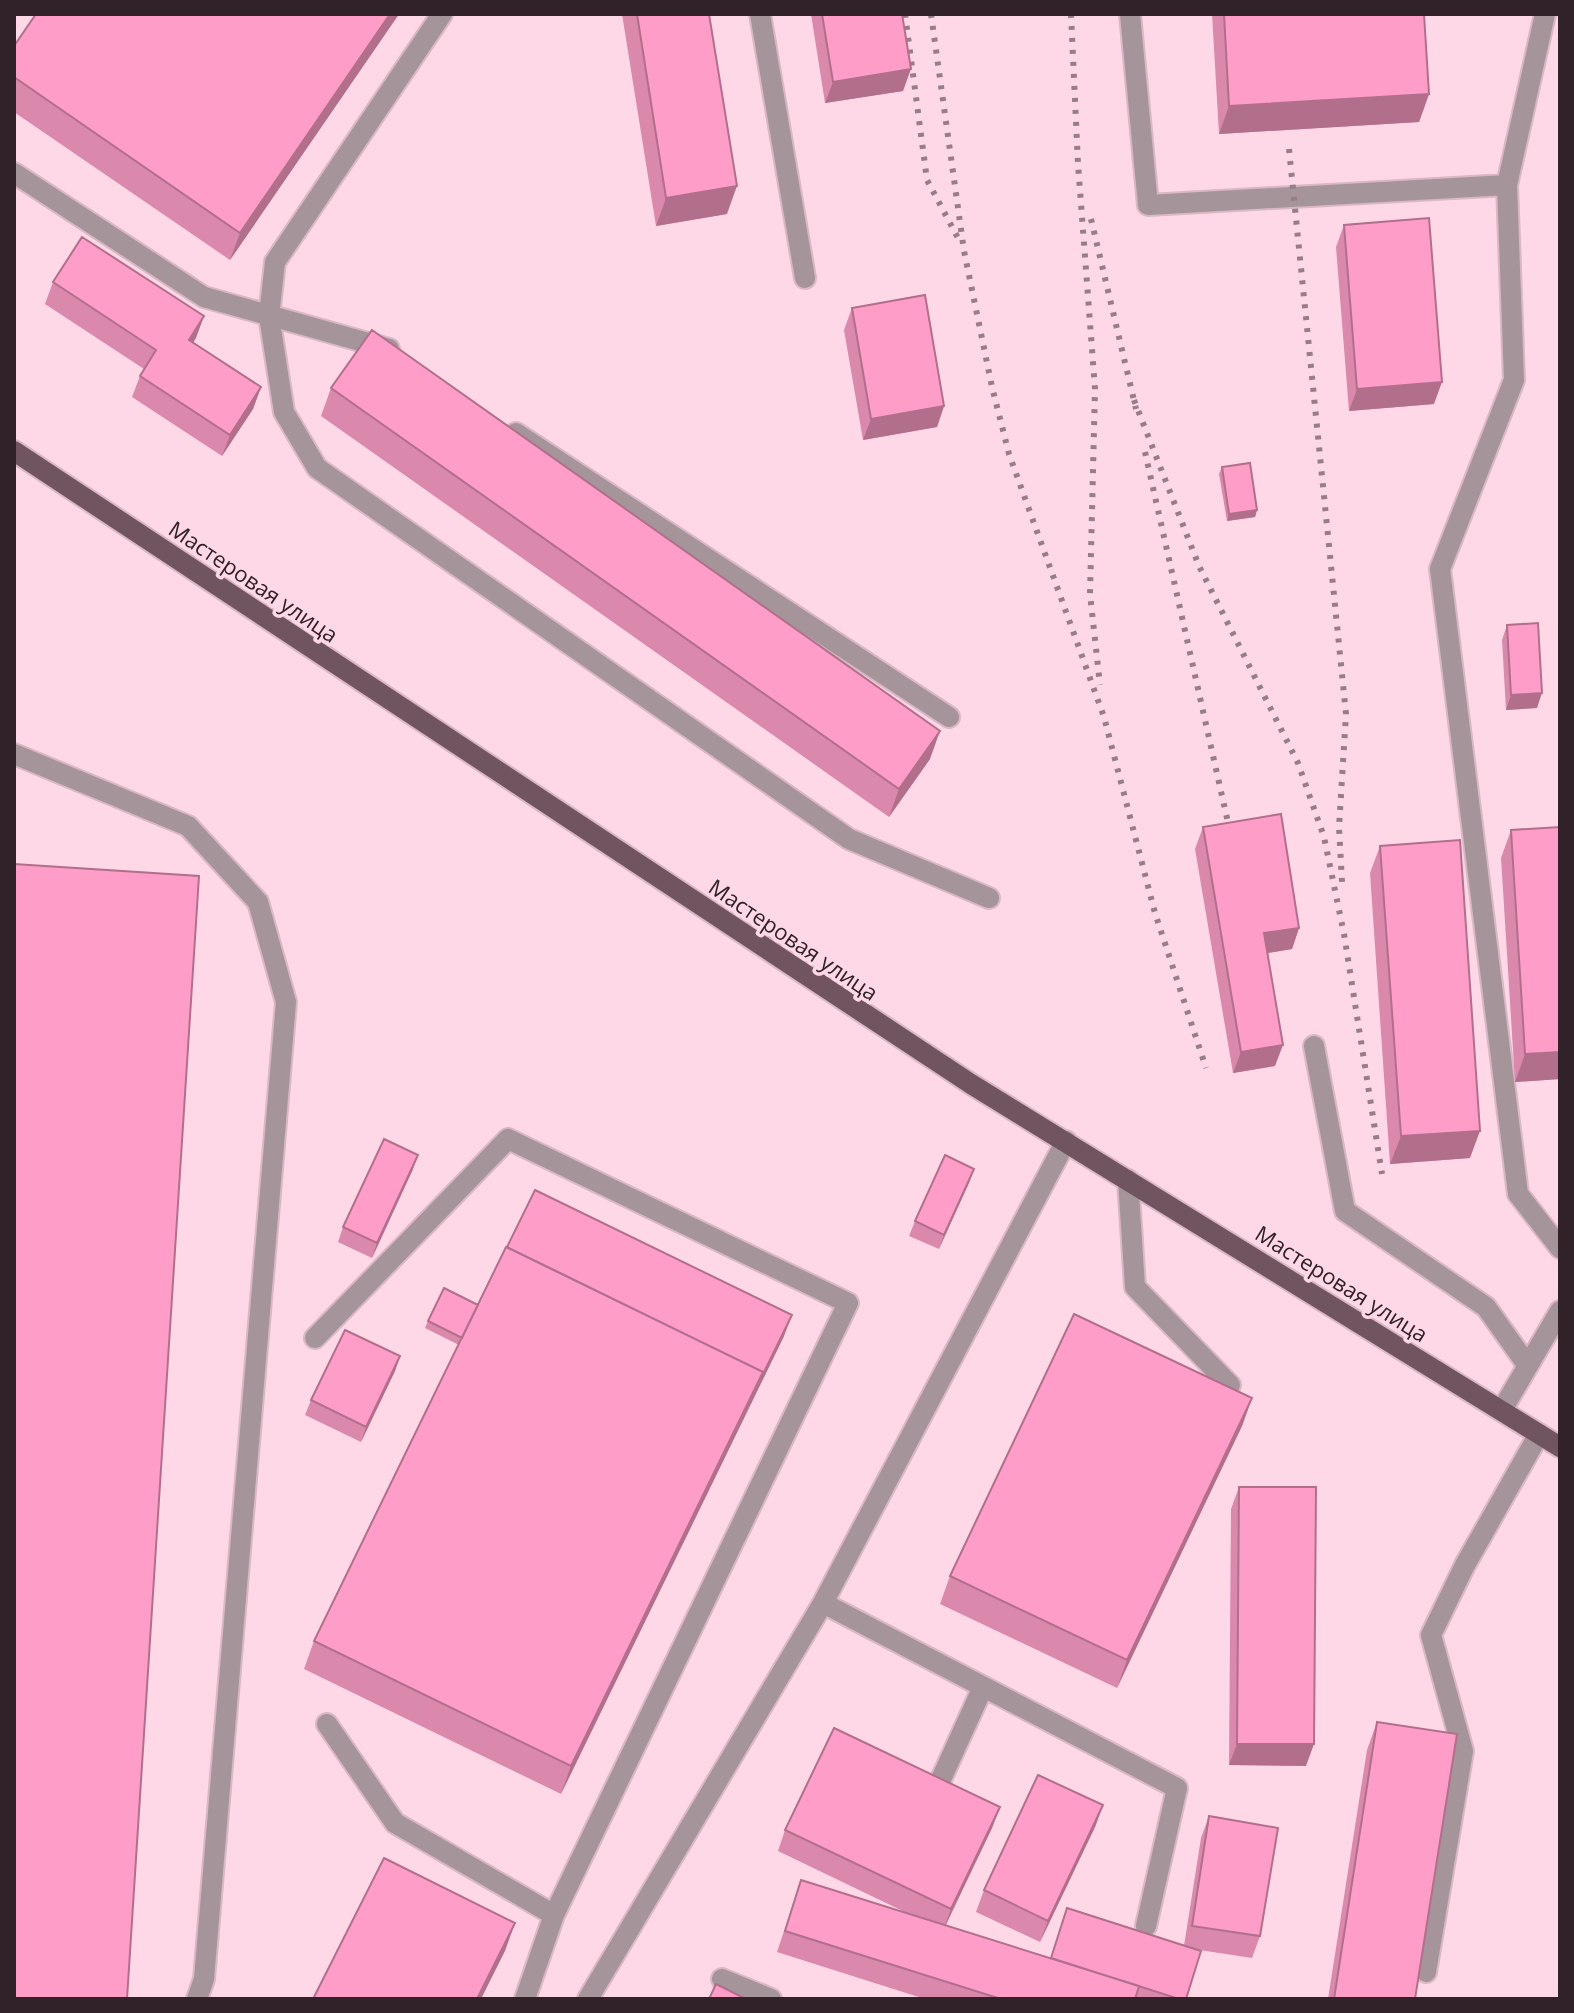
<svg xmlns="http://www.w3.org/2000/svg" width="1574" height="2013" font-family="'Open Sans',sans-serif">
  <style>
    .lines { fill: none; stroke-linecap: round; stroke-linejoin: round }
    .minor-casing { stroke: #dab7c5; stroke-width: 24 }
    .major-casing { stroke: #dab7c5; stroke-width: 24 }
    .minor { stroke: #a5959b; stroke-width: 20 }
    .major { stroke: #70545f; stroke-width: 20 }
    .rail { stroke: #977d88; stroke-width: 6; stroke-dasharray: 4 8; stroke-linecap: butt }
    .wall { fill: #da88ac }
    .shaded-wall { fill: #b26f8c }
    .building { fill: #fe9ec8; stroke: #b26f8c; stroke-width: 2 }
    .labels { text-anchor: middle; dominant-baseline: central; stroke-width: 7; stroke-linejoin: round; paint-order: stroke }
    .street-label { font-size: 22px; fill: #302228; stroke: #ffd8e8 }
  </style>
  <rect width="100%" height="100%" fill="#ffd8e8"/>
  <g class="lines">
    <defs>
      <path id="minor" d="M 442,14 L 275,262 L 269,316 L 284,412 L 317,468 L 849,839 L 989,898
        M 760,14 L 805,278
        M 1130,14 L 1148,205 L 1507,185 L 1514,380 L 1440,569 L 1518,1194 L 1560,1248
        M 14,173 L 204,297 L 389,349
        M 1507,185 L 1545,14
        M 516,433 L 949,717
        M 14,754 L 188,826 L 258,902 L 286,1002 L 204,1979 L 197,1999
        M 1314,1046 L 1345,1211 L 1486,1307 L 1528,1366
        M 1128,1180 L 1135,1287 L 1230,1385
        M 315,1338 L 508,1139 L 848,1303 L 554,1915 L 525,1999
        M 1502,1410 L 1560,1311
        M 823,1603 L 1177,1788 L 1146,1926
        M 327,1724 L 395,1823 L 554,1915
        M 937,1788 L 983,1687
        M 1426,1972 L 1463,1751 L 1431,1635 L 1465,1565 L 1539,1434
        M 722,1979 L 771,1999
        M 588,1999 L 823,1603 L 1066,1141"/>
      <path id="major" d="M 14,451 L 971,1084 L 1560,1447"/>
    </defs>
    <use href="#minor" class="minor-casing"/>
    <use href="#major" class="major-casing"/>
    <use href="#minor" class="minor"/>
    <use href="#major" class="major"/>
    <path class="rail" d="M 905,14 L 927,180 L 959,240
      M 931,14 L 964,251 L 992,387 L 1009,454 L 1104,717 L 1155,913 L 1206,1068
      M 1071,14 L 1078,164 L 1095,389 L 1090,594 L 1100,685
      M 1289,149 L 1346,714 L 1339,827 L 1342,882
      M 1091,219 L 1136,409
      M 1134,400 L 1199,566 L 1298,763 L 1324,837 L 1344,934 L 1382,1174
      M 1145,452 L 1231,836"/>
  </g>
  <path class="wall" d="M 36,14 L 399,14 L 230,260 L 14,112 L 14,46 Z
    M 622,14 L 709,14 L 727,214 L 656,226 Z
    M 811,14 L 902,14 L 903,91 L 825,103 Z
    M 1212,14 L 1424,14 L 1429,94 L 1419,122 L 1219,134 Z
    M 1344,225 L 1434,404 L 1349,411 L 1336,247 Z
    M 53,282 L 204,316 L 193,343 L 261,387 L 253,409 L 222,456 L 132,397 L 140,376 L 144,369 L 45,304 Z
    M 852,308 L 944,406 L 937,427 L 863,440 L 844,330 Z
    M 331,388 L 930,759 L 889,817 L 321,416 Z
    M 1222,467 L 1257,510 L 1255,517 L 1227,521 L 1219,474 Z
    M 1507,625 L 1537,708 L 1506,710 L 1502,640 Z
    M 1203,827 L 1299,928 L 1292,949 L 1267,953 L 1275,1066 L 1233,1073 L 1195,849 Z
    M 1511,830 L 1560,1079 L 1515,1082 L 1501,858 Z
    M 1380,846 L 1470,1158 L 1390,1164 L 1370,873 Z
    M 413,1169 L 372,1258 L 338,1242 L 343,1227 Z
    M 974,1169 L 939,1249 L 909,1236 L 915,1221 Z
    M 478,1305 L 784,1336 L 561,1794 L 304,1669 L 314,1641 L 459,1345 L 425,1328 L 428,1321 Z
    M 400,1356 L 395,1371 L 361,1442 L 305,1415 L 311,1400 Z
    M 1252,1398 L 1242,1426 L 1117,1688 L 940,1604 L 950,1576 Z
    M 1239,1487 L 1306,1766 L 1229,1765 L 1231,1509 Z
    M 1377,1722 L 1415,1999 L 1328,1999 L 1367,1750 Z
    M 1103,1805 L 1095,1827 L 1040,1942 L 976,1912 L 984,1890 Z
    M 1000,1807 L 992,1828 L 946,1925 L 1051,1958 L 1067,1908 L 1184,1946 L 1201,1838 L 1209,1816 L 1260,1936 L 1252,1958 L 1193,1949 L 1186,1999 L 925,1999 L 777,1952 L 801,1880 L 909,1914 L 778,1851 L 785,1830 Z"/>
  <path class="shaded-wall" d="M 390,14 L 399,14 L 230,260 L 240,233 Z
    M 911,69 L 903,91 L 825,103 L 833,82 Z
    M 1429,94 L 1419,122 L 1219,134 L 1229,106 Z
    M 737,186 L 727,214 L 656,226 L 666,198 Z
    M 204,316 L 196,338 L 181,362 L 189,340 Z
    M 1442,382 L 1434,404 L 1349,411 L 1357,389 Z
    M 261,387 L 253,409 L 222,456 L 230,435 Z
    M 944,406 L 937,427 L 863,440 L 871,419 Z
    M 1257,510 L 1255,517 L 1227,521 L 1229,514 Z
    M 1542,693 L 1537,708 L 1506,710 L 1511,695 Z
    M 940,731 L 930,759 L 889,817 L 899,789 Z
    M 1299,928 L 1292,949 L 1256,955 L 1264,933 Z
    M 1283,1045 L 1275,1066 L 1233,1073 L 1241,1052 Z
    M 1560,1052 L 1560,1079 L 1515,1082 L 1525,1054 Z
    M 1480,1131 L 1470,1158 L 1390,1164 L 1401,1136 Z
    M 418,1155 L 413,1169 L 372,1258 L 377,1243 Z
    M 974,1169 L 969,1183 L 939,1249 L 944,1235 Z
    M 792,1315 L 784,1336 L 561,1794 L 571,1766 Z
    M 400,1356 L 395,1371 L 361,1442 L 366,1427 Z
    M 1252,1398 L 1242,1426 L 1117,1688 L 1127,1660 Z
    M 1237,1744 L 1314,1744 L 1306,1766 L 1229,1765 Z
    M 1103,1805 L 1095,1827 L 1040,1942 L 1048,1921 Z
    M 1000,1807 L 992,1828 L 943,1930 L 951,1909 Z
    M 515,1923 L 505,1951 L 481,1999 L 477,1999 Z"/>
  <path class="building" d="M 36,14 L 390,14 L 240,233 L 14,77 L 14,46 Z
    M 637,14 L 709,14 L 737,186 L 666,198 Z
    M 822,14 L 902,14 L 911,69 L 833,82 Z
    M 1224,14 L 1424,14 L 1429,94 L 1229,106 Z
    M 1429,218 L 1442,382 L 1357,389 L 1344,225 Z
    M 82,237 L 204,316 L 189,340 L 261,387 L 230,435 L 140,376 L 156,350 L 53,282 Z
    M 925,295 L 944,406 L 871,419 L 852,308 Z
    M 372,330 L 940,731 L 899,789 L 331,388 Z
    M 1250,463 L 1257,510 L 1229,514 L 1222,467 Z
    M 1538,623 L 1542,693 L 1511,695 L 1507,625 Z
    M 1281,814 L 1299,928 L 1264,933 L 1283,1045 L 1241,1052 L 1203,827 Z
    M 1560,827 L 1560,1052 L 1525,1054 L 1511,830 Z
    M 1460,840 L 1480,1131 L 1401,1136 L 1380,846 Z
    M 14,864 L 199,876 L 127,1999 L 14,1999 Z
    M 384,1139 L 418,1155 L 377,1243 L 343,1227 Z
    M 945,1155 L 974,1169 L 944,1235 L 915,1221 Z
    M 535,1190 L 792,1315 L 761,1378 L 763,1372 L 507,1247 Z
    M 506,1247 L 763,1372 L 571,1766 L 314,1641 Z
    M 444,1288 L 478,1305 L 462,1338 L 428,1321 Z
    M 1074,1314 L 1252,1398 L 1127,1660 L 950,1576 Z
    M 345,1330 L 400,1356 L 366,1427 L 311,1400 Z
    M 1239,1487 L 1316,1487 L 1314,1744 L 1237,1744 Z
    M 1377,1722 L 1457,1734 L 1415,1999 L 1334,1999 Z
    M 834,1728 L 1000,1807 L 951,1909 L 785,1830 Z
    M 1038,1775 L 1103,1805 L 1048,1921 L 984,1890 Z
    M 1209,1816 L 1278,1828 L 1260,1936 L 1192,1926 Z
    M 384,1858 L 515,1923 L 477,1999 L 313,1999 Z
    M 801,1880 L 1139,1986 L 1135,1999 L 1001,1999 L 785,1931 Z
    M 1067,1908 L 1201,1951 L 1186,1999 L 1179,1999 L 1051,1958 Z
    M 716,1984 L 746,1999 L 709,1999 Z"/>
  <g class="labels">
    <g class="street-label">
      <text transform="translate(254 581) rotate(34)">Мастеровая улица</text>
      <text transform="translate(794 939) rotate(34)">Мастеровая улица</text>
      <text transform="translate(1342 1283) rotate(32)">Мастеровая улица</text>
    </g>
  </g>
  <rect width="1574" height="2013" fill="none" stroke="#302228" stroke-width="32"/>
</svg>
